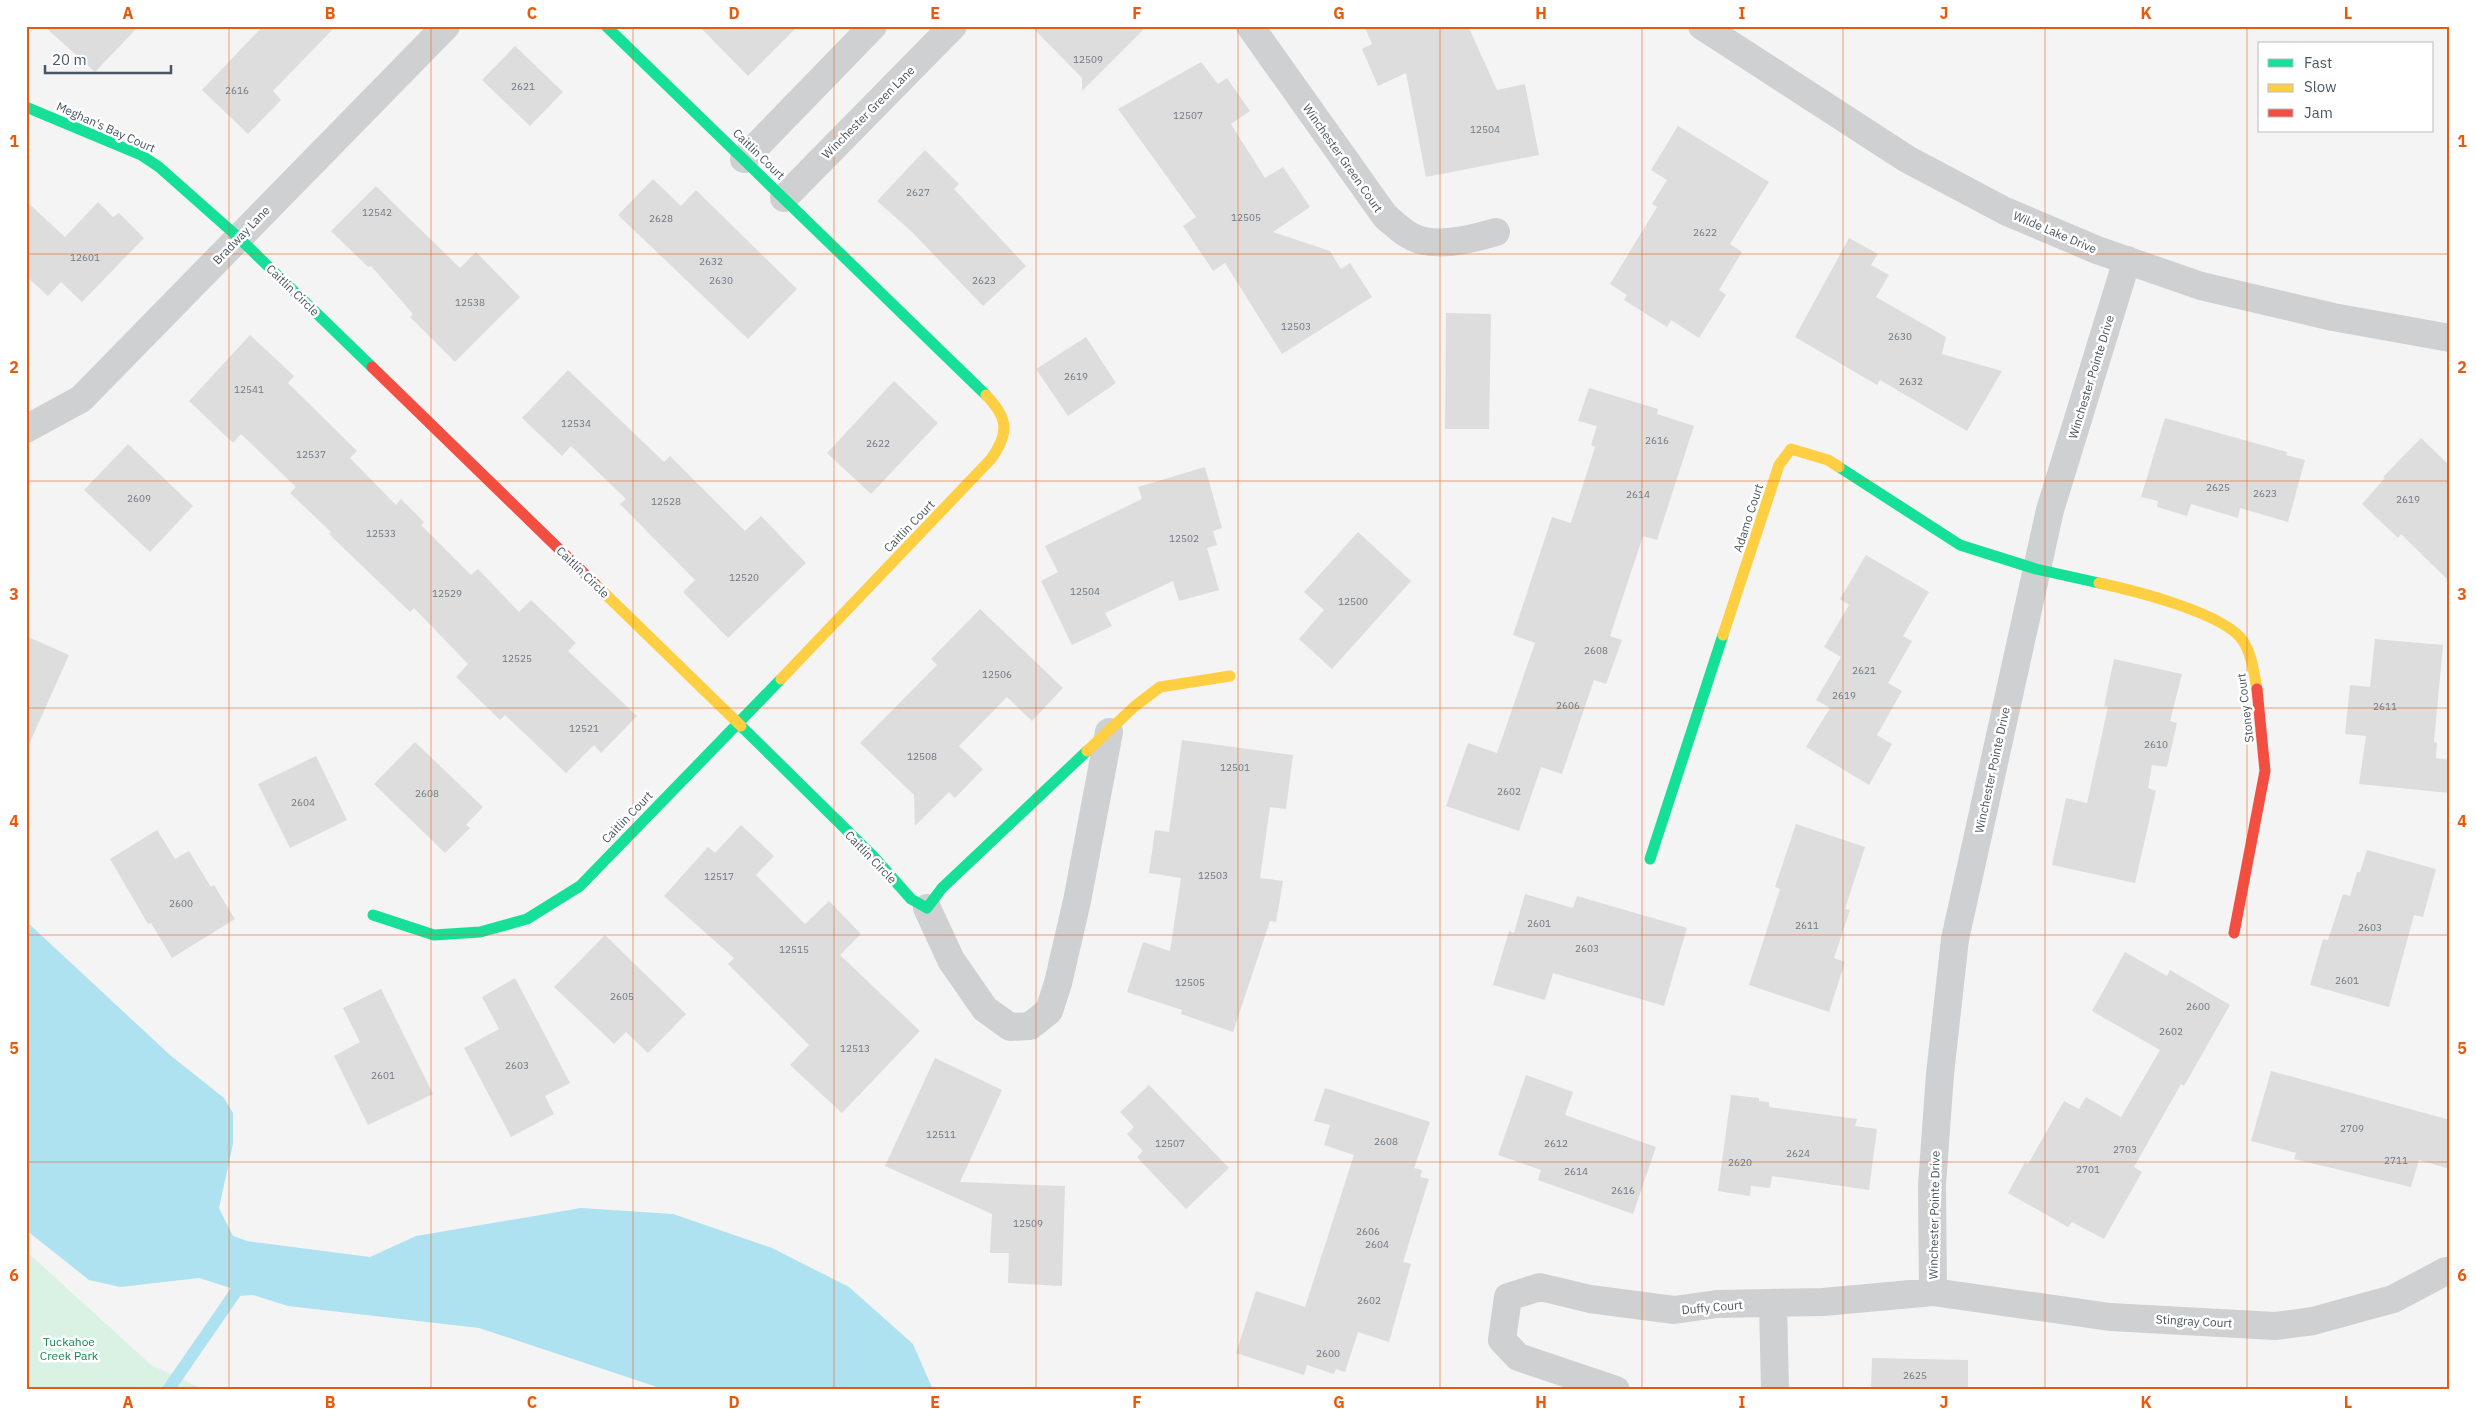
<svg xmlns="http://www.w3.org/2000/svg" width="2476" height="1416" font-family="'IBM Plex Sans',sans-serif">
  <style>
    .green { fill: #d9f2e3 }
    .water { fill: #aee2f0 }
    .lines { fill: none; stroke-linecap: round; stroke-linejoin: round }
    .stream { stroke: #aee2f0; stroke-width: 12 }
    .building { fill: #ddddde }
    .street { stroke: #ced0d2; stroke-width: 28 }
    .fast { stroke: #16e098; stroke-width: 11 }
    .slow { stroke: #ffcf43; stroke-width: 11 }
    .jam { stroke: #f24e42; stroke-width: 11 }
    .grid { fill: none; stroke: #e8590c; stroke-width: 1; stroke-opacity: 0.55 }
    .labels { text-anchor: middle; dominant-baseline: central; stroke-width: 5; stroke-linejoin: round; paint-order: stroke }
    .number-label { font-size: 10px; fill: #707881 }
    .street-label { font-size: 12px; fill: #4a5661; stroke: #fff }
    .park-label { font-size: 12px; fill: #17864f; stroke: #fff }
    .neatline { fill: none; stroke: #e8590c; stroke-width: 2 }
    .grid-label { font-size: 16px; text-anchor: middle; font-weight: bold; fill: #e8590c }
  </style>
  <rect width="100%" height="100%" fill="#f4f4f4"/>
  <path class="green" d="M 26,1251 L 151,1365 L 205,1390 L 26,1390 Z"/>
  <path class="water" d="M 26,921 L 170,1055 L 224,1098 L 233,1113 L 233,1144 L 219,1208 L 233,1236 L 247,1241 L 370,1257 L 416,1236 L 581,1208 L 673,1214 L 772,1248 L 849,1287 L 913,1344 L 933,1390 L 666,1390 L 479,1328 L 288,1306 L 199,1278 L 120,1287 L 89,1280 L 26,1230 Z"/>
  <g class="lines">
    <path class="stream" d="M 168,1390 L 237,1290 L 254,1289"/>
  </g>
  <path class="building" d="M 44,26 L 139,26 L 95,72 Z
    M 263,26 L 336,26 L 273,91 L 281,100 L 248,134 L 202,90 Z
    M 699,26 L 798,26 L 748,76 Z
    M 1031,26 L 1147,26 L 1082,91 L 1082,78 Z
    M 1364,26 L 1468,26 L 1497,90 L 1525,84 L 1539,155 L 1426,177 L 1406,73 L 1378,86 L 1362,49 L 1372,44 Z
    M 515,46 L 563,92 L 530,126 L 482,80 Z
    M 1201,62 L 1218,84 L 1227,78 L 1250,111 L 1231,124 L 1265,178 L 1283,167 L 1310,207 L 1273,232 L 1330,251 L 1341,269 L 1350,263 L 1372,297 L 1282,354 L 1225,263 L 1213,271 L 1183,226 L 1196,217 L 1118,109 Z
    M 1678,126 L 1769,182 L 1730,244 L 1742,252 L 1719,290 L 1726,295 L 1699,338 L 1671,320 L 1667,327 L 1624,300 L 1627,295 L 1610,284 L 1657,207 L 1652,204 L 1667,180 L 1651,170 Z
    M 925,150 L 959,184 L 954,189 L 1026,266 L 983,306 L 912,232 L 877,201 Z
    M 653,179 L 681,206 L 696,190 L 797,289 L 748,339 L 618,215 Z
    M 376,186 L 460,268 L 476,252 L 520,297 L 455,362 L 410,317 L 413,314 L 371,266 L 368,267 L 331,231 Z
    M 26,201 L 65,237 L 98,202 L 113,217 L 119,213 L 144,238 L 82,302 L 61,282 L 48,296 L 26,276 Z
    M 1849,238 L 1878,254 L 1871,265 L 1889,275 L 1876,297 L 1946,337 L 1942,354 L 2002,371 L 1967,431 L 1880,380 L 1877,385 L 1795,337 Z
    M 1446,313 L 1491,314 L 1489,429 L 1445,429 Z
    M 250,335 L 294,376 L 288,383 L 357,451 L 350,458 L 396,505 L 401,499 L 424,522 L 421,525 L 471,575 L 478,569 L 519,612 L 531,600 L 576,643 L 568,651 L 637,716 L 601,753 L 594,745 L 566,773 L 505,715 L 500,720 L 456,677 L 468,664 L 414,608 L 410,612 L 329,534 L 331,532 L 290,493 L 296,487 L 241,434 L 233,443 L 189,401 Z
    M 1086,337 L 1116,383 L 1068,416 L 1036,369 Z
    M 568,370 L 664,462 L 670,456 L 745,531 L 761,516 L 806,563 L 728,638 L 683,592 L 695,580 L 620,504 L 626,499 L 571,446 L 562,456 L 522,418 Z
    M 894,381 L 938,423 L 871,494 L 827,453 Z
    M 1589,388 L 1658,409 L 1657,414 L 1694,426 L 1657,540 L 1643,536 L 1610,636 L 1622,640 L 1606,684 L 1594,680 L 1562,774 L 1541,767 L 1519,831 L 1446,806 L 1468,743 L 1497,753 L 1535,643 L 1513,635 L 1552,517 L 1571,523 L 1595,447 L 1591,445 L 1597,426 L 1578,421 Z
    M 2165,418 L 2287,452 L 2286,455 L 2305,460 L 2288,522 L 2240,508 L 2238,518 L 2191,504 L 2187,516 L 2157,507 L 2158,501 L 2141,497 Z
    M 2421,438 L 2450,466 L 2450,582 L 2401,534 L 2398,538 L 2362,504 L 2385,478 L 2383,477 Z
    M 128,444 L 193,506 L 150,552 L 84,490 Z
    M 1205,467 L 1222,528 L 1213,531 L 1217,545 L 1207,548 L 1219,590 L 1179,601 L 1173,581 L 1105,613 L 1112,626 L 1072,645 L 1041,581 L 1058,572 L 1045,546 L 1142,499 L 1138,487 Z
    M 1358,532 L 1411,581 L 1332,669 L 1299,639 L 1324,610 L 1304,592 Z
    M 1866,555 L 1929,592 L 1903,636 L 1912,641 L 1888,683 L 1902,691 L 1877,735 L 1892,744 L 1869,785 L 1806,747 L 1830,708 L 1816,700 L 1841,657 L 1824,647 L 1849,605 L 1840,599 Z
    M 980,609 L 1063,688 L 1032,721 L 1007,697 L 959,746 L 983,769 L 955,798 L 949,792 L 915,826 L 914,795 L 860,743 L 937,665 L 931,659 Z
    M 26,636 L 69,655 L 26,751 Z
    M 2375,639 L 2443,645 L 2434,742 L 2437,743 L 2436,758 L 2450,760 L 2450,793 L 2359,784 L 2366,736 L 2345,734 L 2350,685 L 2370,687 Z
    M 2114,659 L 2182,674 L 2170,721 L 2177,723 L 2167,767 L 2152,765 L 2148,788 L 2156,791 L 2135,883 L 2052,865 L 2066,798 L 2087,803 L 2108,707 L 2104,706 Z
    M 1182,740 L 1293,755 L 1286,809 L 1270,807 L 1260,878 L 1283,881 L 1276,922 L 1270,921 L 1233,1032 L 1181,1014 L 1182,1010 L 1127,992 L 1143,942 L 1170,951 L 1181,878 L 1149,873 L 1155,830 L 1169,832 Z
    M 415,742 L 483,807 L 466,825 L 470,828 L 445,853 L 374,784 Z
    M 316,756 L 347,820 L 290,848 L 258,784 Z
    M 1796,824 L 1865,847 L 1845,909 L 1850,910 L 1834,958 L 1845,962 L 1829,1012 L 1749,985 L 1780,889 L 1775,887 Z
    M 741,825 L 774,856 L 756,875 L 805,924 L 829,901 L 861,934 L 840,955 L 920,1031 L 842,1113 L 790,1065 L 809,1045 L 728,964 L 734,958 L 664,896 L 708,847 L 715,853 Z
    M 157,830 L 175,859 L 189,851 L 211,887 L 214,885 L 235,919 L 172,958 L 151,923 L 148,924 L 110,859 Z
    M 2367,850 L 2436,869 L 2423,917 L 2414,915 L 2389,1007 L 2310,985 L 2323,939 L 2328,940 L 2343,894 L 2350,896 L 2357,872 L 2360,872 Z
    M 1525,894 L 1573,908 L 1577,896 L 1687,928 L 1664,1006 L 1553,973 L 1545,1000 L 1493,985 L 1509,931 L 1514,933 Z
    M 605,935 L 686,1014 L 648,1053 L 626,1032 L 614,1044 L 554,987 Z
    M 2125,952 L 2167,976 L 2170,970 L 2230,1005 L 2184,1086 L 2181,1084 L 2134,1167 L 2142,1172 L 2104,1239 L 2072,1222 L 2068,1227 L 2008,1193 L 2025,1162 L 2028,1164 L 2064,1101 L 2079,1109 L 2086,1097 L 2121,1117 L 2160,1050 L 2092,1011 Z
    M 515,978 L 570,1083 L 545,1096 L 554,1114 L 511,1137 L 464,1048 L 499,1029 L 482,997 Z
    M 381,989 L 433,1094 L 368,1125 L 334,1056 L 360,1042 L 343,1008 Z
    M 935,1058 L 1002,1090 L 960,1182 L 1065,1186 L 1062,1286 L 1008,1283 L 1009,1253 L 990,1253 L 992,1214 L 885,1166 Z
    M 2271,1071 L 2450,1120 L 2450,1169 L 2419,1160 L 2411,1187 L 2294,1159 L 2296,1153 L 2251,1141 Z
    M 1526,1075 L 1573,1092 L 1565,1115 L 1656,1147 L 1633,1214 L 1538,1180 L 1541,1170 L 1498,1155 Z
    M 1149,1085 L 1229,1168 L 1186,1209 L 1137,1157 L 1143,1151 L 1127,1134 L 1134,1127 L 1120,1112 Z
    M 1325,1088 L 1430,1122 L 1414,1168 L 1422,1170 L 1420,1177 L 1429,1179 L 1403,1262 L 1411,1264 L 1389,1342 L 1358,1332 L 1345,1372 L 1336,1369 L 1334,1374 L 1307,1365 L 1304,1375 L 1236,1353 L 1256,1291 L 1305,1307 L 1354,1155 L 1324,1145 L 1330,1125 L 1314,1121 Z
    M 1731,1095 L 1759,1098 L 1759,1101 L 1769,1102 L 1769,1107 L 1857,1119 L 1855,1126 L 1877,1129 L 1869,1190 L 1772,1176 L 1770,1188 L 1751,1186 L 1750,1196 L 1718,1191 Z
    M 1872,1358 L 1968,1360 L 1968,1390 L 1871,1390 Z"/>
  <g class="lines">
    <path class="street" d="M 1250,26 L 1385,216 C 1392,222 1400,230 1409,235 C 1432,250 1472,239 1496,232
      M 1702,26 L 1907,159 L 2005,211 L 2097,250 L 2201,286 L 2333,317 L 2450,338
      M 744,159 L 873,26
      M 784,198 L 953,26
      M 26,429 L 81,399 L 446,26
      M 927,908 L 951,960 L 985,1009 L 1010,1027 L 1030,1026 L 1049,1011 L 1058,983 L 1077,901 L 1109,732
      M 1933,1292 L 1932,1185 L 1940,1074 L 1955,939 L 2050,510 L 2127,260
      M 1773,1303 L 1775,1390
      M 1616,1390 L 1518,1357 L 1502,1340 L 1508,1297 L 1540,1287 L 1590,1299 L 1674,1310 L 1717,1304 L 1823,1302 L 1933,1292 L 2110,1317 L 2275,1326 L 2313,1321 L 2393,1299 L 2446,1271"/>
    <path class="fast" d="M 606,26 L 986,395
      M 26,107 L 141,155 L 159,167 L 238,237 L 372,367
      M 1839,467 L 1960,545 L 2036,569 L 2099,583
      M 741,726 L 873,856 L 911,899 L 927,908 L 942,888 L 1087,751
      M 1650,859 L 1723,635
      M 373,915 L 434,935 L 480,932 L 527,919 L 580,886 L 781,679"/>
    <path class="slow" d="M 2099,583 C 2132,590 2225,613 2243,641 C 2252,655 2254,673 2257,689
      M 595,584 L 741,726
      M 1723,635 L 1779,465 L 1791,449 L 1828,460 L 1839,467
      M 781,679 L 991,459 C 1010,432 1008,418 986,395
      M 1087,751 L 1135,706 L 1160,687 L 1230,676"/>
    <path class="jam" d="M 372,367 L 595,584
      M 2234,933 L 2265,771 L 2257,689"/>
  </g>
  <path class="grid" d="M 229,26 L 229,1390M 431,26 L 431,1390M 633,26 L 633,1390M 834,26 L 834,1390M 1036,26 L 1036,1390M 1238,26 L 1238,1390M 1440,26 L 1440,1390M 1642,26 L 1642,1390M 1843,26 L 1843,1390M 2045,26 L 2045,1390M 2247,26 L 2247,1390M 26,254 L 2450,254M 26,481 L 2450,481M 26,708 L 2450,708M 26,935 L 2450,935M 26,1162 L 2450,1162"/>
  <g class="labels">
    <g class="number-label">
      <text x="1088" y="59">12509</text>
      <text x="523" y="86">2621</text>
      <text x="237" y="90">2616</text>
      <text x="1188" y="115">12507</text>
      <text x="1485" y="129">12504</text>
      <text x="918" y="192">2627</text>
      <text x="377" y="212">12542</text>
      <text x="1246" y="217">12505</text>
      <text x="661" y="218">2628</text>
      <text x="1705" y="232">2622</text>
      <text x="85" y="257">12601</text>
      <text x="711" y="261">2632</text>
      <text x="721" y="280">2630</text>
      <text x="984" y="280">2623</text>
      <text x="470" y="302">12538</text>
      <text x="1296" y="326">12503</text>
      <text x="1900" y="336">2630</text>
      <text x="1076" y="376">2619</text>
      <text x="1911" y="381">2632</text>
      <text x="249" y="389">12541</text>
      <text x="576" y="423">12534</text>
      <text x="1657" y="440">2616</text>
      <text x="878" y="443">2622</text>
      <text x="311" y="454">12537</text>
      <text x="2218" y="487">2625</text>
      <text x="2265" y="493">2623</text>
      <text x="1638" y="494">2614</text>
      <text x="139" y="498">2609</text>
      <text x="2408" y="499">2619</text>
      <text x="666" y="501">12528</text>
      <text x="381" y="533">12533</text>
      <text x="1184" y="538">12502</text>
      <text x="744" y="577">12520</text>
      <text x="1085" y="591">12504</text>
      <text x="447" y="593">12529</text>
      <text x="1353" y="601">12500</text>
      <text x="1596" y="650">2608</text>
      <text x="517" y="658">12525</text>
      <text x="1864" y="670">2621</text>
      <text x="997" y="674">12506</text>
      <text x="1844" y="695">2619</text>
      <text x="1568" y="705">2606</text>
      <text x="2385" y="706">2611</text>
      <text x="584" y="728">12521</text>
      <text x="2156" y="744">2610</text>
      <text x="922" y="756">12508</text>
      <text x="1235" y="767">12501</text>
      <text x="1509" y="791">2602</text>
      <text x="427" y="793">2608</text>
      <text x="303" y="802">2604</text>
      <text x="1213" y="875">12503</text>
      <text x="719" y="876">12517</text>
      <text x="181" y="903">2600</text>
      <text x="1539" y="923">2601</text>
      <text x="1807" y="925">2611</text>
      <text x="2370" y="927">2603</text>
      <text x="1587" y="948">2603</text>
      <text x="794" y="949">12515</text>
      <text x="2347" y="980">2601</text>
      <text x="1190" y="982">12505</text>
      <text x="622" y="996">2605</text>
      <text x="2198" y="1006">2600</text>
      <text x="2171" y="1031">2602</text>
      <text x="855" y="1048">12513</text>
      <text x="517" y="1065">2603</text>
      <text x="383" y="1075">2601</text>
      <text x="2352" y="1128">2709</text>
      <text x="941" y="1134">12511</text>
      <text x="1386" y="1141">2608</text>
      <text x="1170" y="1143">12507</text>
      <text x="1556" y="1143">2612</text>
      <text x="2125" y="1149">2703</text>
      <text x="1798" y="1153">2624</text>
      <text x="2396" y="1160">2711</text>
      <text x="1740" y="1162">2620</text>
      <text x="2088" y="1169">2701</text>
      <text x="1576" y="1171">2614</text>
      <text x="1623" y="1190">2616</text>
      <text x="1028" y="1223">12509</text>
      <text x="1368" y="1231">2606</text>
      <text x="1377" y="1244">2604</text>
      <text x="1369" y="1300">2602</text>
      <text x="1328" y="1353">2600</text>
      <text x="1915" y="1375">2625</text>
    </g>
    <g class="street-label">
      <text transform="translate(868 112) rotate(-45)">Winchester Green Lane</text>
      <text transform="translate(106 127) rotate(24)">Meghan's Bay Court</text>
      <text transform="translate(759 154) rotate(44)">Caitlin Court</text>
      <text transform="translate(1343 158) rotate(55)">Winchester Green Court</text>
      <text transform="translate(2055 232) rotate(23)">Wilde Lake Drive</text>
      <text transform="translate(241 235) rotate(-46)">Bradway Lane</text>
      <text transform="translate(293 290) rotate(44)">Caitlin Circle</text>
      <text transform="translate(2091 377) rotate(-73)">Winchester Pointe Drive</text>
      <text transform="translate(1748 518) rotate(-72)">Adamo Court</text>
      <text transform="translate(909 526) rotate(-46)">Caitlin Court</text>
      <text transform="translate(583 572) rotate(44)">Caitlin Circle</text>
      <text transform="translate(2245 708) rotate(-97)">Stoney Court</text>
      <text transform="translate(1992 770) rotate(-78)">Winchester Pointe Drive</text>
      <text transform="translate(627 817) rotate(-46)">Caitlin Court</text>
      <text transform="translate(871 857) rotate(46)">Caitlin Circle</text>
      <text transform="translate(1934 1215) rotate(-89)">Winchester Pointe Drive</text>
      <text transform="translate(1712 1307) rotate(-5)">Duffy Court</text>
      <text transform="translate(2194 1321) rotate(3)">Stingray Court</text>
    </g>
    <g class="park-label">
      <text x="69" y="1341">Tuckahoe<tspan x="69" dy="14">Creek Park</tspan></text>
    </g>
  </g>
  <rect width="2476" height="1416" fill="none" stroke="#ffffff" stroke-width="55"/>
  <rect x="2258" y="42" width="175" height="90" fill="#ffffff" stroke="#b7bbc0"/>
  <rect x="2268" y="59" width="25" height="8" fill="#16e098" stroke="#b7bbc0"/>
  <text x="2304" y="68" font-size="15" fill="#4a5661">Fast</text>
  <rect x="2268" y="84" width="25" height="8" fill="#ffcf43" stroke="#b7bbc0"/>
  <text x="2304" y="92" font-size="15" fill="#4a5661">Slow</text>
  <rect x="2268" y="109" width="25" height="8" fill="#f24e42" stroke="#b7bbc0"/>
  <text x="2304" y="118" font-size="15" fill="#4a5661">Jam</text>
  <path d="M45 65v8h126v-8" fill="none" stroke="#4a5661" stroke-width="2.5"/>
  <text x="52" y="65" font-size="15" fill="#4a5661" stroke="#ffffff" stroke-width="4" paint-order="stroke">20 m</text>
  <rect x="28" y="28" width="2420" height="1360" class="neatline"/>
  <g class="grid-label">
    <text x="128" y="19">A</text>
    <text x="330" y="19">B</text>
    <text x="532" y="19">C</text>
    <text x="734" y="19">D</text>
    <text x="935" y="19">E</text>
    <text x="1137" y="19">F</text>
    <text x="1339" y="19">G</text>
    <text x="1541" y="19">H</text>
    <text x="1742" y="19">I</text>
    <text x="1944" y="19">J</text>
    <text x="2146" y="19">K</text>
    <text x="2348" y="19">L</text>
    <text x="14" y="147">1</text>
    <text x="2462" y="147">1</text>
    <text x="14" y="373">2</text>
    <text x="2462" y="373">2</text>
    <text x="14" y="600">3</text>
    <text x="2462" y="600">3</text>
    <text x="14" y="827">4</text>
    <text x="2462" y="827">4</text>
    <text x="14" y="1054">5</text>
    <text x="2462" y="1054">5</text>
    <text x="14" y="1281">6</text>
    <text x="2462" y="1281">6</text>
    <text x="128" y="1408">A</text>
    <text x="330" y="1408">B</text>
    <text x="532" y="1408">C</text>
    <text x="734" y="1408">D</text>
    <text x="935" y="1408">E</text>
    <text x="1137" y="1408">F</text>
    <text x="1339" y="1408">G</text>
    <text x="1541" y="1408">H</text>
    <text x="1742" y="1408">I</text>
    <text x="1944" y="1408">J</text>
    <text x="2146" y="1408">K</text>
    <text x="2348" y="1408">L</text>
  </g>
</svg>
